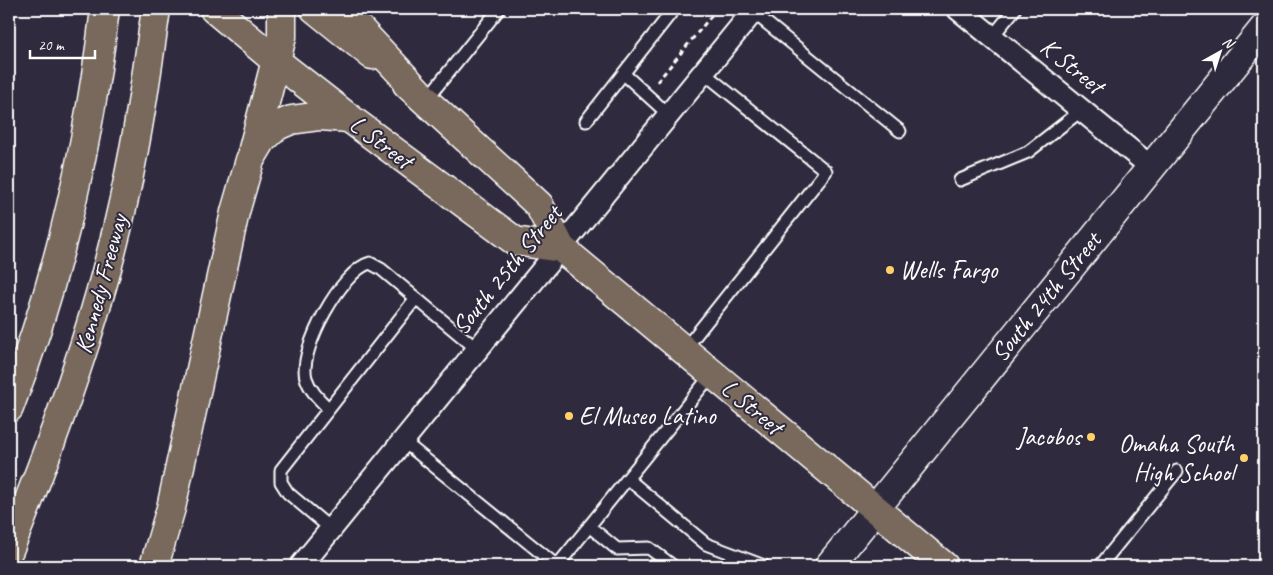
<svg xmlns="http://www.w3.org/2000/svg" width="1273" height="575" font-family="Caveat,sans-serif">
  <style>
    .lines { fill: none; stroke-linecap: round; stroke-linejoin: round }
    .lane-casing { stroke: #fff; stroke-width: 15 }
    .street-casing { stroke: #fff; stroke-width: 25 }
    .secondary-casing { stroke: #fff; stroke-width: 31 }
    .primary-casing { stroke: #fff; stroke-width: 31 }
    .highway-casing { stroke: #fff; stroke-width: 31 }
    .path { stroke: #fff; stroke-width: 3; stroke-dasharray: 5 4; stroke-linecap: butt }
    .lane { stroke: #2f2a3d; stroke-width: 11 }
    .street { stroke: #2f2a3d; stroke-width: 21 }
    .secondary { stroke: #2f2a3d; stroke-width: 28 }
    .primary { stroke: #78695c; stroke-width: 28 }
    .highway { stroke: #78695c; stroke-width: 28 }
    .poi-dot { fill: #ffd166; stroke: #2f2a3d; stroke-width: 2 }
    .labels { text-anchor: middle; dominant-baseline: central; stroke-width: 4; stroke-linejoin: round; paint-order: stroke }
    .street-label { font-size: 25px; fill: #fff; stroke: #2f2a3d }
    .poi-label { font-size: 25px; fill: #fff; stroke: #2f2a3d; text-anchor: start }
  </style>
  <rect width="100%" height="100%" fill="#2f2a3d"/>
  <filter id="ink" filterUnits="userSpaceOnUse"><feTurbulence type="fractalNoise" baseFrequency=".02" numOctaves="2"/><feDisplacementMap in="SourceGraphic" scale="10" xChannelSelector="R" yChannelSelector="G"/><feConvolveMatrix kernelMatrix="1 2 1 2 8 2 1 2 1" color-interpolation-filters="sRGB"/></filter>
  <g filter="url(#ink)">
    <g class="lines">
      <defs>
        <path id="lane" d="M 753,12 L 900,131
          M 992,37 L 1015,9
          M 624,74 L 669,115
          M 426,100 L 499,9
          M 586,121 L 674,9
          M 960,180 L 1028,152 L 1082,110
          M 684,350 L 826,171 L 704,73
          M 329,409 C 320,400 310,391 306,378 C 298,350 342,270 370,263 L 381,269 L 478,350
          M 403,441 L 557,566
          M 628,479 L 706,544 L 764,566
          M 589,526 L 617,549 L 649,548 L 673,566
          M 331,529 L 288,493 L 281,482 L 281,470 L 416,298
          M 557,566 L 712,374
          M 1100,566 L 1177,471"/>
        <path id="street" d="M 958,9 L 1151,167
          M 301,566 L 755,9"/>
        <path id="secondary" d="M 829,566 L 1264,28"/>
        <path id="primary" d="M 214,9 L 276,61 L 349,118 L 515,241 L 561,248
          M 315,9 L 372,55
          M 407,84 L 539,205 L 561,248 L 944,566"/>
        <path id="highway" d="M 341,9 L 426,100
          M 253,149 L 282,37 L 282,9
          M 9,408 C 58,281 89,144 105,9
          M 9,550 C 55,436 98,319 124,199 C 138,136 147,72 156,9
          M 154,566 L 171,508 L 235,212 L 250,160 L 262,140 L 277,126 L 291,120 L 320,116 L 349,118"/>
      </defs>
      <use href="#lane" class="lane-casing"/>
      <use href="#street" class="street-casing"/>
      <use href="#secondary" class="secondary-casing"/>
      <use href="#primary" class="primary-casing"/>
      <use href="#highway" class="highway-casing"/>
      <path class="path" d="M 657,82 L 717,9"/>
      <use href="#lane" class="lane"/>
      <use href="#street" class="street"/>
      <use href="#secondary" class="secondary"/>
      <use href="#primary" class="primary"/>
      <use href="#highway" class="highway"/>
    </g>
  </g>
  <g class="poi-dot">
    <circle cx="890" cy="270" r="5"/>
    <circle cx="569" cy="416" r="5"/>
    <circle cx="1091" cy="437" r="5"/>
    <circle cx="1244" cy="458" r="5"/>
  </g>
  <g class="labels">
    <g class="street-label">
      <text transform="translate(1072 66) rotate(39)">K Street</text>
      <text transform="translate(381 142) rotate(37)">L Street</text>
      <text transform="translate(507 270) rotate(-51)">South 25th Street</text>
      <text transform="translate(101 284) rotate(-75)">Kennedy Freeway</text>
      <text transform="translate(1046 297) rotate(-51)">South 24th Street</text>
      <text transform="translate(752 407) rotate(40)">L Street</text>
    </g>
    <g class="poi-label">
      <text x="900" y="270">Wells Fargo</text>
      <text x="579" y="416">El Museo Latino</text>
      <text x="1081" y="437" text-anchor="end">Jacobos</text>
      <text x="1234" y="444" text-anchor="end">Omaha South<tspan x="1234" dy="29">High School</tspan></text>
    </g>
  </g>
  <rect width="1273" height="575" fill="none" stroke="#2f2a3d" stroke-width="30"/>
  <rect x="15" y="15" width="1243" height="545" fill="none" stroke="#fff" stroke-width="2" filter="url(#ink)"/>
  <g transform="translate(1220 52) rotate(39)" stroke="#2f2a3d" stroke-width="4" paint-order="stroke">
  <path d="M0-4L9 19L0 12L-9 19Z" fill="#ffffff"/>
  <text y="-8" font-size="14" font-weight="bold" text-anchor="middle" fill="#ffffff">N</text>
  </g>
  <path d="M30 50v8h65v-8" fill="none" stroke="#ffffff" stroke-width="2.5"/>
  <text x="38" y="50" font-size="15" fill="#ffffff" stroke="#2f2a3d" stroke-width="4" paint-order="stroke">20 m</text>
</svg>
